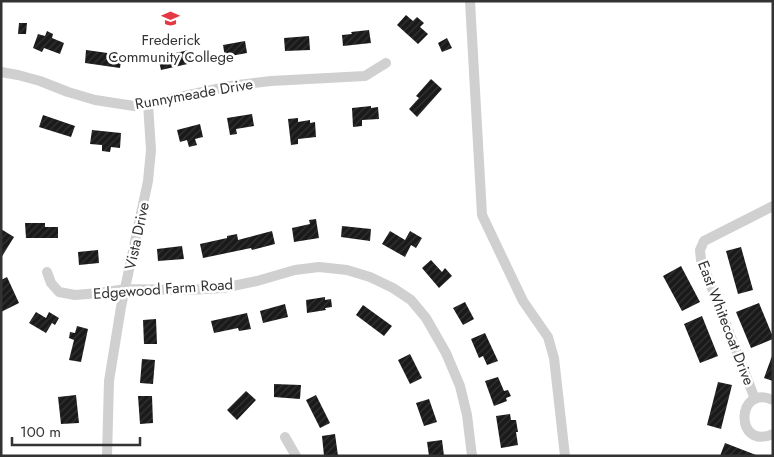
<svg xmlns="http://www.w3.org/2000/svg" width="774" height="457" font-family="Jost,sans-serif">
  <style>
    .building { fill: url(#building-hatch) }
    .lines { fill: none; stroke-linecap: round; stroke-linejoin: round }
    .minor { stroke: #d0d0d0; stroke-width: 10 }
    .labels { text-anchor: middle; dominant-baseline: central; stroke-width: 5; stroke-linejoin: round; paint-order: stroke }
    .poi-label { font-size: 15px; fill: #333; stroke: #fff }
    .street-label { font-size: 15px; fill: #333; stroke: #fff }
  </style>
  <defs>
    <pattern id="building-hatch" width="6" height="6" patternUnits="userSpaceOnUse" patternTransform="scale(1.25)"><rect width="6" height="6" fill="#1a1a1a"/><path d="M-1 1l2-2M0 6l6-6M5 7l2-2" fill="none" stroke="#333"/></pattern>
  </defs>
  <rect width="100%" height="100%" fill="#fff"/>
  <path class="building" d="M 406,15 L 413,21 L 417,17 L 424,23 L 420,27 L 428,34 L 418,44 L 397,25 Z
    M 19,23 L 27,23 L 26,34 L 18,34 Z
    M 369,30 L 371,43 L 343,46 L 342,35 L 352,34 L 351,32 Z
    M 47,31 L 53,34 L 52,38 L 64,43 L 60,54 L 44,48 L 42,52 L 33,48 L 38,34 L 45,36 Z
    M 309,36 L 310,50 L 285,51 L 284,38 Z
    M 447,38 L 452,48 L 442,52 L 438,43 Z
    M 245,41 L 247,53 L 225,57 L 223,45 Z
    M 86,50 L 122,55 L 120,68 L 85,63 Z
    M 189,50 L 192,63 L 161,70 L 158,57 Z
    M 431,79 L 442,89 L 417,117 L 409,109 L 419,98 L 416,96 Z
    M 371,106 L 371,108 L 378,107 L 379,119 L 362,120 L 362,126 L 353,127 L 352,108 Z
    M 252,114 L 254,126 L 236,129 L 237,134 L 230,135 L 227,118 Z
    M 43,115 L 75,126 L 71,137 L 39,127 Z
    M 298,118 L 298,122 L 310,120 L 310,123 L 315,122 L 316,137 L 298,139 L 298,144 L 291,145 L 288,119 Z
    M 200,124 L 203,137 L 195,139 L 197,145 L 189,147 L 187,140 L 180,142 L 177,130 Z
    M 92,130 L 121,133 L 120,148 L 111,147 L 110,152 L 102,151 L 102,145 L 90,144 Z
    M 316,219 L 319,238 L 294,242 L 292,228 L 310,224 L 309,220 Z
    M 25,223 L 45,223 L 45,227 L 58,227 L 58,238 L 26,238 Z
    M 342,226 L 371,229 L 370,241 L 341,237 Z
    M 1,229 L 14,237 L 1,258 Z
    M 272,231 L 275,244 L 252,250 L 251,248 L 203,258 L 200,244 L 227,238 L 227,236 L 237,234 L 238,240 Z
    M 390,231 L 405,240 L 410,231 L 422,238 L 416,248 L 411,245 L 405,257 L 382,244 Z
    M 182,246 L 184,259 L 158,261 L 157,249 Z
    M 741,247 L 753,290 L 738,294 L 726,251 Z
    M 98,250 L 99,263 L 79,265 L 78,252 Z
    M 431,260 L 442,272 L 445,268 L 452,276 L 439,288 L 422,268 Z
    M 681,266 L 700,302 L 682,311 L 663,276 Z
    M 7,277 L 19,303 L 1,312 L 1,280 Z
    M 325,297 L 325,300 L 331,299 L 332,307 L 325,308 L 326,310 L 307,313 L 306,300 Z
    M 465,302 L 474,319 L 463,325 L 453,308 Z
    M 759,303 L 773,337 L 773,339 L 751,348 L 736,312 Z
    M 285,304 L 288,317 L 263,323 L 260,311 Z
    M 363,305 L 392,326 L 384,336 L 356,315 Z
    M 36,312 L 46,318 L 49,312 L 59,318 L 55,325 L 52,323 L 46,333 L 29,323 Z
    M 247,313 L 251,329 L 239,331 L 238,328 L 214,333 L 211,321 Z
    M 702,316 L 718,356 L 700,363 L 684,324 Z
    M 156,319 L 157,344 L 144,344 L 143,320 Z
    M 77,326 L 88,329 L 81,362 L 69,360 L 74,340 L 69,338 L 70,332 L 75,333 Z
    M 485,333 L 498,361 L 487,365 L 483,356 L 479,358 L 471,339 Z
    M 410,354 L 422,378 L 410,384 L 398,360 Z
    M 772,356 L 773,356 L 773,381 L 764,378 Z
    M 142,359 L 155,360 L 153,384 L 140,383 Z
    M 498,377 L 504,391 L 508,390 L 511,396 L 506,398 L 507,401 L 494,406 L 485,381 Z
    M 718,382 L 732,385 L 721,429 L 707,425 Z
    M 274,384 L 301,385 L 300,399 L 274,397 Z
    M 246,391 L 256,400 L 237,420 L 227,410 Z
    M 76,395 L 79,423 L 61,424 L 58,397 Z
    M 316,395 L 330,423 L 320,428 L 306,400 Z
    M 138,396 L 152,396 L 153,423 L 140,424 Z
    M 429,399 L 437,422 L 424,426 L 416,403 Z
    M 510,414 L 511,420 L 516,420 L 518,432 L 516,432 L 518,445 L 501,448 L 496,416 Z
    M 335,434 L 338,456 L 324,456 L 322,436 Z
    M 442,440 L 444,456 L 429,456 L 427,442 Z
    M 725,443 L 756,455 L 756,456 L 720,456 Z"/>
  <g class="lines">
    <path class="minor" d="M 470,1 L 482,215 L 523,301 L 548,337 L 554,358 L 565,456
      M 1,72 L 18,75 L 40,81 L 68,92 L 95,100 L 134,106 L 148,104 L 230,86 L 271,81 L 365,76 L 386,63
      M 47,272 L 51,283 L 59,292 L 75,295 L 99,293 L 126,289 L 188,290 L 223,288 L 257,281 L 295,270 L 319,267 L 347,270 L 370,277 L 393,288 L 411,300 L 426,318 L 446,353 L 460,386 L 467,415 L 472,456
      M 755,399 L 701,260 L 700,250 L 704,241 L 773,206
      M 773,400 C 736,383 734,451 773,434
      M 285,437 L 296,456
      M 107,456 L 109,381 L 121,307 L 148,181 L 151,150 L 148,104"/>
  </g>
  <defs>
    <symbol id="university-bare" viewBox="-9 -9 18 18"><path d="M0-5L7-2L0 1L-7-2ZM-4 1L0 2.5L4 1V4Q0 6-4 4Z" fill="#e63946" stroke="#fff" stroke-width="2.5" paint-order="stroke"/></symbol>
  </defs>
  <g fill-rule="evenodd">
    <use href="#university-bare" x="158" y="6" width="25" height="25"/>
  </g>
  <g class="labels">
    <g class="poi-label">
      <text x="171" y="40">Frederick<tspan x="171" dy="17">Community College</tspan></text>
    </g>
    <g class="street-label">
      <text transform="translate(194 94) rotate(-10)">Runnymeade Drive</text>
      <text transform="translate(137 236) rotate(-78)">Vista Drive</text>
      <text transform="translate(163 289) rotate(-4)">Edgewood Farm Road</text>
      <text transform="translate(726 323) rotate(69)">East Whitecoat Drive</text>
    </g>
  </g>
  <rect width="774" height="457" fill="none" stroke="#333333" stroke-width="5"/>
  <path d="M12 437v8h128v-8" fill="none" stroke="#333333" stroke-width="2.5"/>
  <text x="20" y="437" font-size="15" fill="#333333" stroke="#ffffff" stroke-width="4" paint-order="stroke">100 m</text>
</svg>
